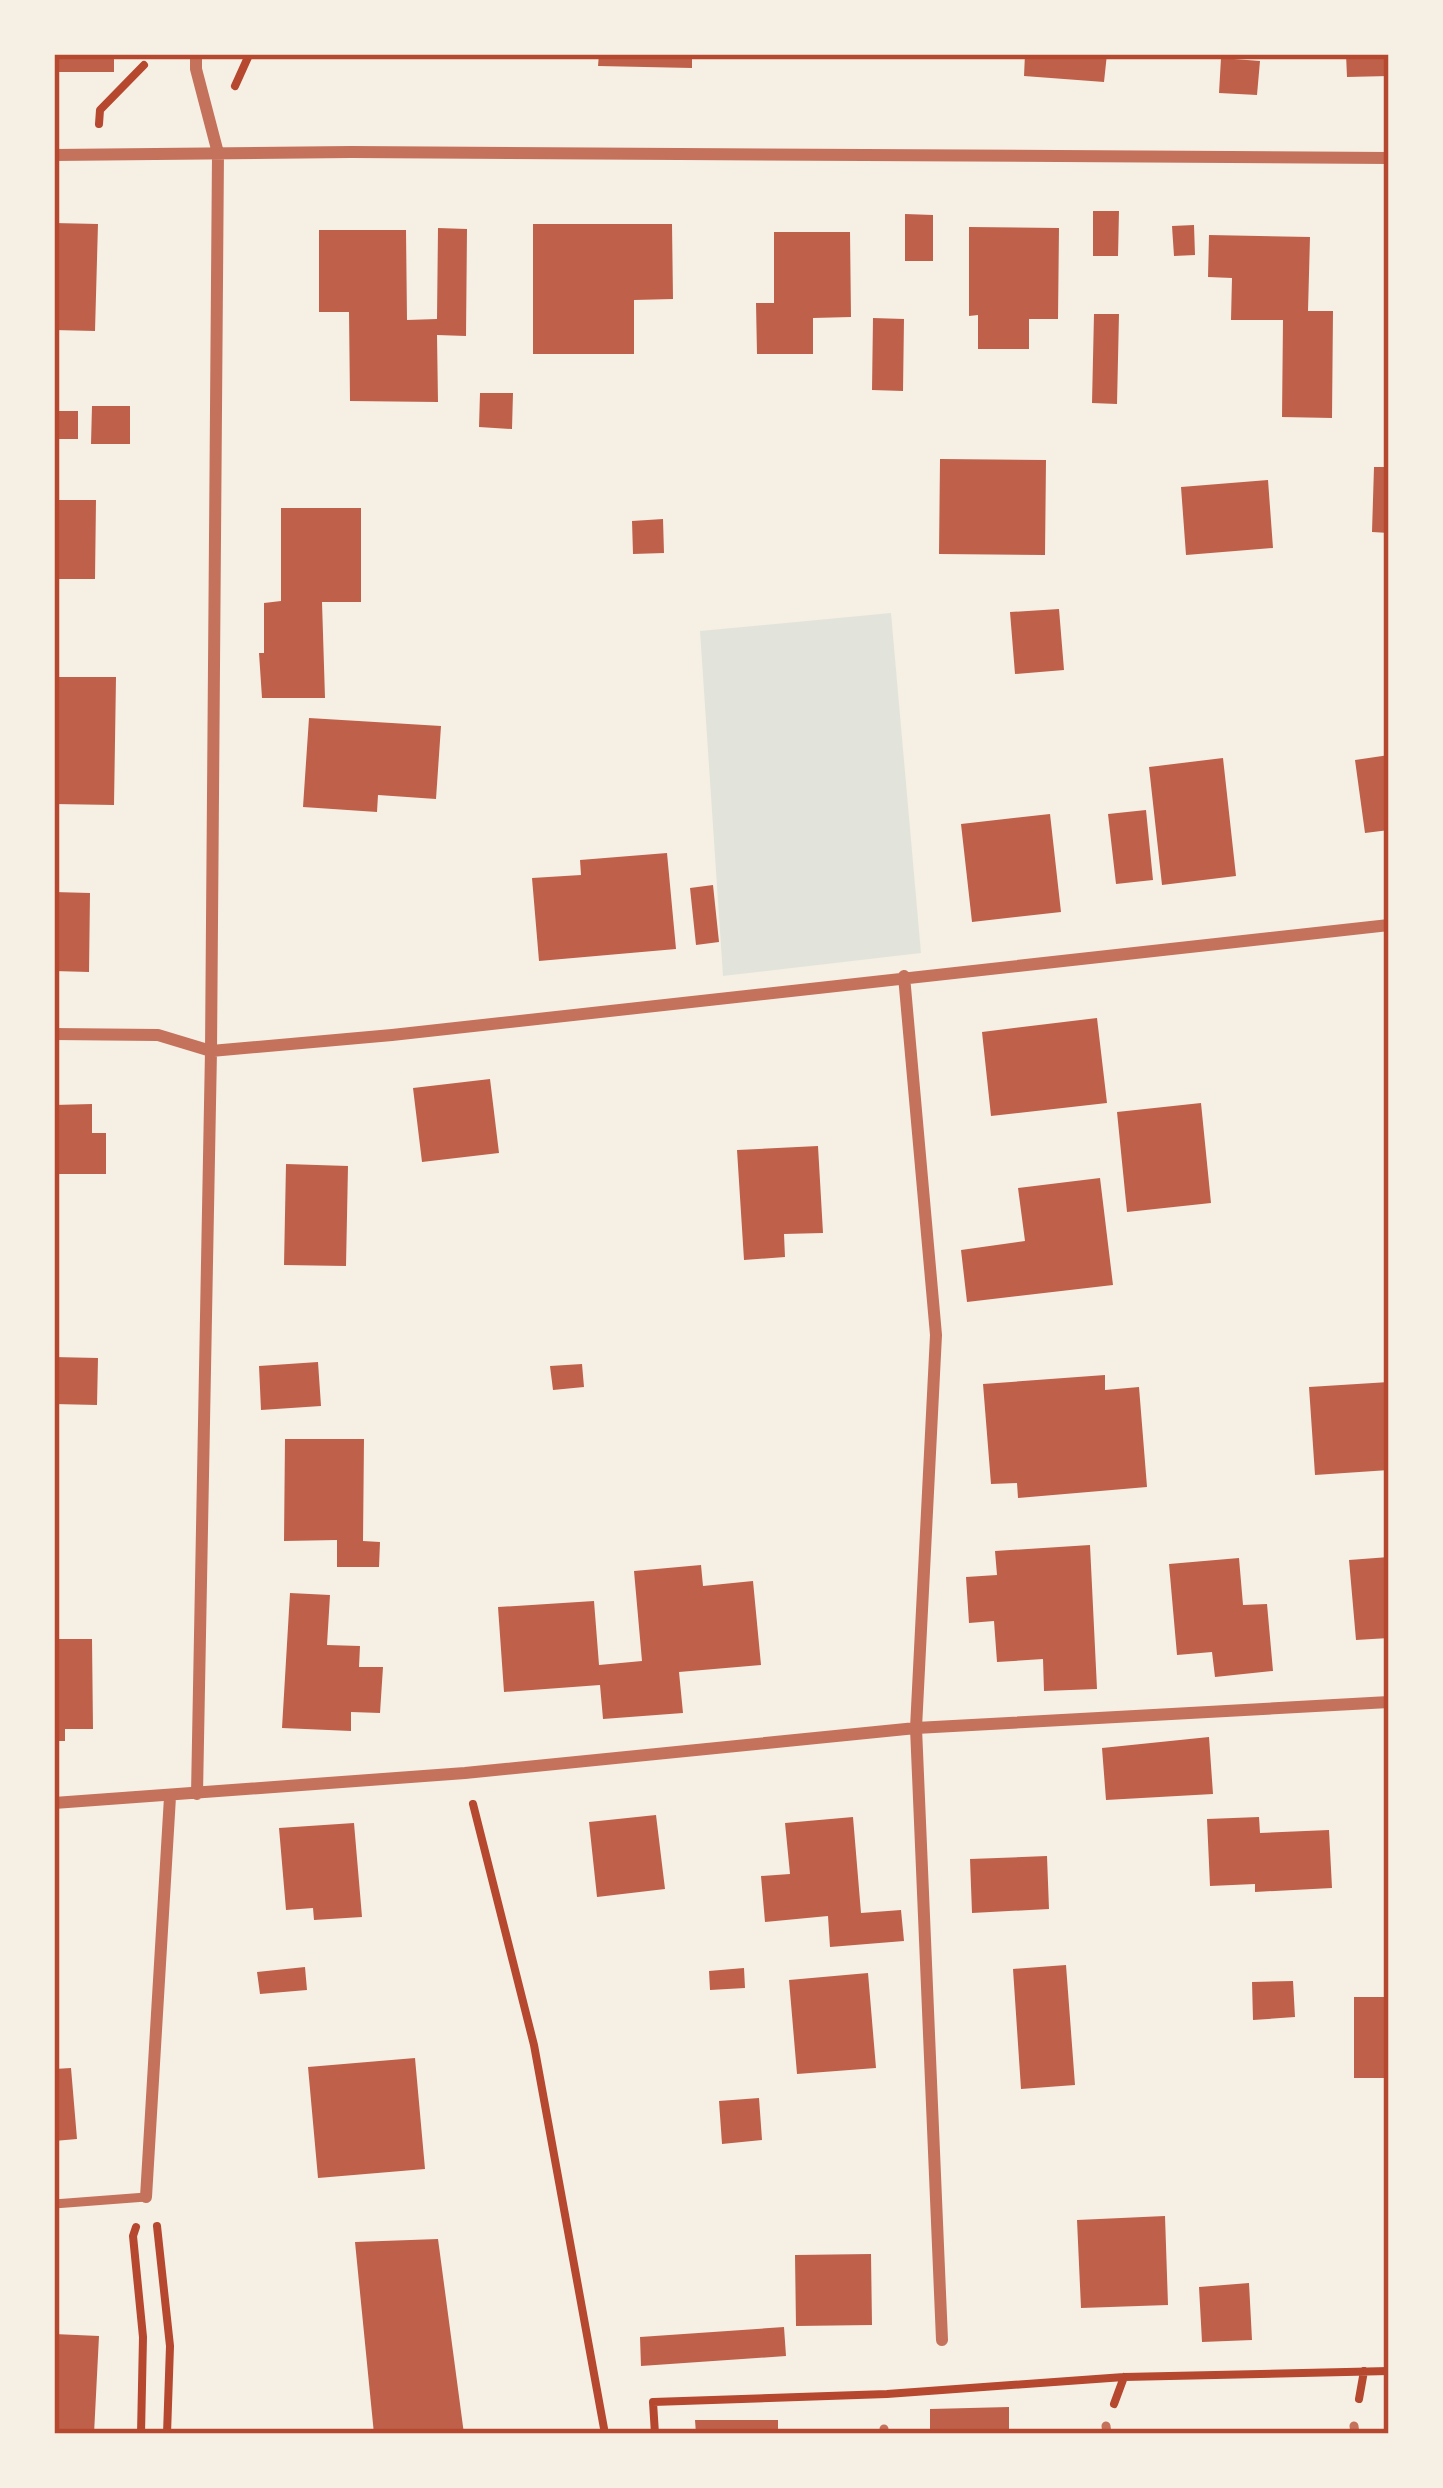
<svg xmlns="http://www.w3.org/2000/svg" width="1443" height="2488" font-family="'Noto Serif',serif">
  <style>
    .green { fill: #e2e4dc }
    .building { fill: #bf614a }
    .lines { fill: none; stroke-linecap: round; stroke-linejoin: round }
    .path { stroke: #b5482f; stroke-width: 8 }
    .service { stroke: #c5725c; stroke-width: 9 }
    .minor { stroke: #c5725c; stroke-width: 12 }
    .neatline { fill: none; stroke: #b5482f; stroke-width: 4.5 }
  </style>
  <rect width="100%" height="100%" fill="#f6efe4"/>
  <path class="green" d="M 891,613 L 921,953 L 723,976 L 700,631 Z"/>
  <path class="building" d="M 54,54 L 114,54 L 114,72 L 54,72 Z
    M 599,54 L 692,54 L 692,68 L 598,66 Z
    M 1025,54 L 1107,54 L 1104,82 L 1024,76 Z
    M 1346,54 L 1389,54 L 1389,76 L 1347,77 Z
    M 1221,58 L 1260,61 L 1257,95 L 1219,93 Z
    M 1093,211 L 1119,211 L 1118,256 L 1093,256 Z
    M 905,214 L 933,215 L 933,261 L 905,261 Z
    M 54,223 L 98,224 L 95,331 L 54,330 Z
    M 533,224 L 672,224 L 673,299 L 634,300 L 634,354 L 533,354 Z
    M 1194,225 L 1195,255 L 1174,256 L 1172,226 Z
    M 969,227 L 1059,228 L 1058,319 L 1029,319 L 1029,349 L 978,349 L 978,315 L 969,316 Z
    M 438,228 L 467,229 L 466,336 L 437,335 L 438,402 L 350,401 L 349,312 L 319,312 L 319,230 L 406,230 L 407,320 L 437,319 Z
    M 774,232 L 850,232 L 851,317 L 813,318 L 813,354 L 757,354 L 756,303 L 774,303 Z
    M 1209,235 L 1310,237 L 1308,311 L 1333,311 L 1332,418 L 1282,417 L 1283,320 L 1231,320 L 1232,278 L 1208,277 Z
    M 1094,314 L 1119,314 L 1117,404 L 1092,403 Z
    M 873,318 L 904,319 L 903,391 L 872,390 Z
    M 480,393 L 513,393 L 512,429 L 479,427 Z
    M 92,406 L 130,406 L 130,444 L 91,444 Z
    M 54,411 L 78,411 L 78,439 L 54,439 Z
    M 940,459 L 1046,460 L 1045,555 L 939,554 Z
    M 1374,467 L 1389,467 L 1389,533 L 1372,532 Z
    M 1268,480 L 1273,548 L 1186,555 L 1181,487 Z
    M 54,500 L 96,500 L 95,579 L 54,579 Z
    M 281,508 L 361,508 L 361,602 L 322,602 L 325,698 L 262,698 L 259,653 L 264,653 L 264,603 L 281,601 Z
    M 663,519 L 664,553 L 633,554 L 632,521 Z
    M 1059,609 L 1064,670 L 1015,674 L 1010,612 Z
    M 54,677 L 116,677 L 114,805 L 54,804 Z
    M 309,718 L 441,726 L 436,799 L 378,795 L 377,812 L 303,807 Z
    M 1389,755 L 1389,830 L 1365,833 L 1355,760 Z
    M 1223,758 L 1236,876 L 1162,885 L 1149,767 Z
    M 1146,810 L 1153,880 L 1116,884 L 1108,814 Z
    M 1050,814 L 1061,912 L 972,922 L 961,824 Z
    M 667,853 L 676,949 L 539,961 L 532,878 L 581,875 L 580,860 Z
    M 713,885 L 719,942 L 696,945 L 690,888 Z
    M 54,892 L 90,893 L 89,972 L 54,971 Z
    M 1097,1018 L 1107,1103 L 991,1116 L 982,1032 Z
    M 490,1079 L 499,1153 L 422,1162 L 413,1088 Z
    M 1201,1103 L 1211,1203 L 1127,1212 L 1117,1112 Z
    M 92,1104 L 92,1133 L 106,1133 L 106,1174 L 54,1174 L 54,1105 Z
    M 818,1146 L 823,1233 L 784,1234 L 785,1257 L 744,1260 L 737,1150 Z
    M 286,1164 L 348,1166 L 346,1266 L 284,1265 Z
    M 1100,1178 L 1113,1285 L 967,1302 L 961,1250 L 1025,1241 L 1018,1188 Z
    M 54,1357 L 98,1358 L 97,1405 L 54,1404 Z
    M 318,1362 L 321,1406 L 261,1410 L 259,1366 Z
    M 582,1364 L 584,1387 L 553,1390 L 550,1366 Z
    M 1105,1375 L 1105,1390 L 1139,1387 L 1147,1487 L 1018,1498 L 1017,1483 L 991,1484 L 983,1384 Z
    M 1389,1382 L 1389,1470 L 1315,1475 L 1309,1387 Z
    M 285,1439 L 364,1439 L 363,1541 L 380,1542 L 379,1567 L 337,1567 L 337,1540 L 284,1541 Z
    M 1090,1545 L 1097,1689 L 1044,1691 L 1043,1659 L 997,1662 L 994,1621 L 969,1623 L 966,1577 L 997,1575 L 995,1551 Z
    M 1389,1557 L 1389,1638 L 1356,1640 L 1349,1560 Z
    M 1239,1558 L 1243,1605 L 1267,1604 L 1273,1671 L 1215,1677 L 1212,1652 L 1177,1655 L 1169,1564 Z
    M 701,1565 L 703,1586 L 753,1581 L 761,1665 L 679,1672 L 683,1713 L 603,1719 L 600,1685 L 504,1692 L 498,1607 L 594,1601 L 599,1665 L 642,1661 L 634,1571 Z
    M 290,1593 L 330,1595 L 327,1645 L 360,1646 L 359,1667 L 383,1667 L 380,1713 L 351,1712 L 351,1731 L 282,1728 Z
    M 54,1639 L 92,1639 L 93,1729 L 65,1729 L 65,1741 L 54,1741 Z
    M 1209,1737 L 1213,1794 L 1106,1800 L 1102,1748 Z
    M 656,1815 L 665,1889 L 597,1897 L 589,1822 Z
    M 853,1817 L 861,1913 L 901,1910 L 904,1941 L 830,1947 L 828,1916 L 765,1922 L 761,1876 L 790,1874 L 785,1823 Z
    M 1259,1817 L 1260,1833 L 1329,1830 L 1332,1888 L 1255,1892 L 1255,1884 L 1210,1886 L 1207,1819 Z
    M 354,1823 L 362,1917 L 314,1920 L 313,1908 L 286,1910 L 279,1828 Z
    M 1047,1856 L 1049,1909 L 972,1913 L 970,1859 Z
    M 1066,1965 L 1075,2085 L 1021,2089 L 1013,1969 Z
    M 305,1967 L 307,1990 L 260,1994 L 257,1972 Z
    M 744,1968 L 745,1988 L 710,1990 L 709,1971 Z
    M 868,1973 L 876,2068 L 797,2074 L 789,1980 Z
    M 1293,1981 L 1295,2017 L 1253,2020 L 1252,1982 Z
    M 1354,1997 L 1389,1997 L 1389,2078 L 1354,2078 Z
    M 415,2058 L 425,2169 L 318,2178 L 308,2067 Z
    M 71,2068 L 77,2139 L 54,2141 L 54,2069 Z
    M 759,2098 L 762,2140 L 722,2144 L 719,2101 Z
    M 1165,2216 L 1168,2305 L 1081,2308 L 1077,2220 Z
    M 438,2239 L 464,2434 L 374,2434 L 355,2242 Z
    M 871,2254 L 872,2325 L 796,2326 L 795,2255 Z
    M 1249,2283 L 1252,2340 L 1202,2342 L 1199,2287 Z
    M 784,2327 L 786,2356 L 641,2366 L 640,2337 Z
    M 54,2334 L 99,2336 L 94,2434 L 54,2434 Z
    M 1009,2407 L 1009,2434 L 930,2434 L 930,2409 Z
    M 695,2420 L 778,2420 L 778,2434 L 696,2434 Z"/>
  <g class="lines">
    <path class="path" d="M 234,54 L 234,55
      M 235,86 L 249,55
      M 99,124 L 100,110 L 144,65
      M 473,1804 L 534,2045 L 605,2434
      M 157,2226 L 170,2346 L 167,2434
      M 136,2227 L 133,2236 L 143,2337 L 141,2434
      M 1359,2399 L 1364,2371
      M 1114,2404 L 1124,2377
      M 655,2434 L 653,2402 L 887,2394 L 1124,2377 L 1389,2371"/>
    <path class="service" d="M 54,2204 L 146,2197
      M 1106,2426 L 1107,2434
      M 1354,2426 L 1355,2434
      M 884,2429 L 884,2434"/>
    <path class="minor" d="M 196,54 L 196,69 L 218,153 L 211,1051 L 197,1794
      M 54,155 L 351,152 L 1389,158
      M 904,976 L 936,1335 L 916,1728 L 942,2340
      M 54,1034 L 158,1035 L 211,1051 L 392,1035 L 1389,925
      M 54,1803 L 465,1773 L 916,1728 L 1389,1702
      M 146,2197 L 170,1797"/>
  </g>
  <rect width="1443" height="2488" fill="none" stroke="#f6efe4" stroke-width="114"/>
  <rect x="57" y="57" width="1329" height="2374" class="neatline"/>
</svg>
